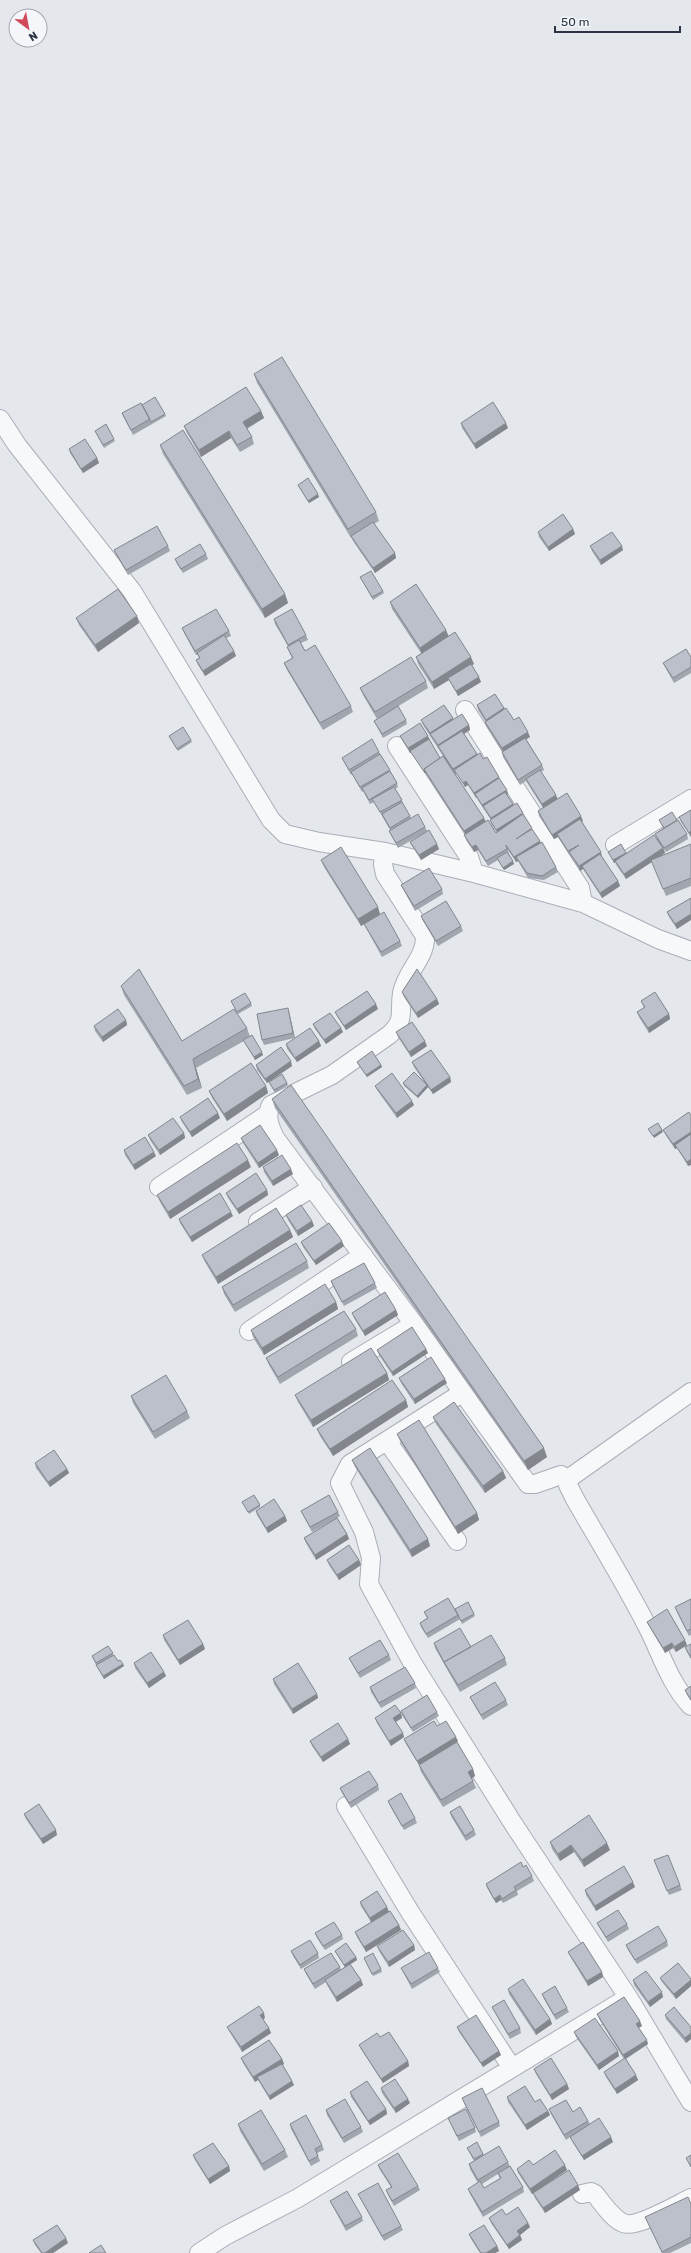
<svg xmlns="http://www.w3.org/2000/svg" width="691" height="2253" font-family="Rubik,sans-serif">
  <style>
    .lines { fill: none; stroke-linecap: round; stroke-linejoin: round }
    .street-casing { stroke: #a9aeb7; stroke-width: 20 }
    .street { stroke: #f7f8fa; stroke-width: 18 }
    .wall { fill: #a1a5ae; fill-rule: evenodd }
    .shaded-wall { fill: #83868d }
    .building { fill: #bbc0ca; stroke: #83868d }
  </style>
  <rect width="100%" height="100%" fill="#e4e7ec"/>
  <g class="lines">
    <defs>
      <path id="street" d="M 0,419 L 17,445 L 132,591 L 271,820 L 285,834 L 319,842 L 385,852 L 474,873 L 583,903 L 658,939 L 691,951
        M 465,710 L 580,888 L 583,903
        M 397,746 L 469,857 L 474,873
        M 615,845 L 691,799
        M 385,852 L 383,864 L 385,874 L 425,936 C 426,958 406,971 402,993 C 399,1012 406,1020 389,1035 L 332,1075 L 271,1105 C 265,1117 270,1127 275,1138 L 414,1324 L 528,1484 L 535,1484 L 561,1475 L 568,1479
        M 159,1187 L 268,1114
        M 258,1222 L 313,1187
        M 249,1331 L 363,1255
        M 351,1362 L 414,1324
        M 691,1392 L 568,1479 L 568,1485 L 575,1499 C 599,1541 625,1583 647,1626 C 661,1653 670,1684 691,1706
        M 462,1393 L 350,1464 L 340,1483 L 364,1532 L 371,1558 L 369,1584 L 413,1664 L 514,1825 L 628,1997 L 691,2102
        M 387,1441 L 457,1541
        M 346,1806 L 410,1912 L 512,2068
        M 582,2194 L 591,2192 L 595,2194 C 603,2204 612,2218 623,2223 C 636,2229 678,2204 691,2198
        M 199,2253 L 225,2236 L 298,2198 L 619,2003"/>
    </defs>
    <use href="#street" class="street-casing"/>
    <use href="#street" class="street"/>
  </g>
  <path class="wall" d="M 254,374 L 376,512 L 379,521 L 374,524 L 395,553 L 396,558 L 375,573 L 353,541 L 351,537 L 351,538 L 257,383 Z
    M 142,405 L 165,414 L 166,416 L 133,435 L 124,418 L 122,413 Z
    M 261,411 L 264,418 L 247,429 L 252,437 L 254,444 L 240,452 L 231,438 L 201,457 L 187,433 L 184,426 Z
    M 461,423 L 508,428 L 476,449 L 462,428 Z
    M 95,431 L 114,439 L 115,441 L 104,448 Z
    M 160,445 L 285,594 L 288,603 L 265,618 L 163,454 Z
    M 69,449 L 97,458 L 99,463 L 83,473 L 70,453 Z
    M 298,485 L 319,497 L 309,503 L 299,487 Z
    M 573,529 L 575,534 L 549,551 L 539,537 L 538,532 Z
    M 168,546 L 170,551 L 128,575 L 116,555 L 114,550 Z
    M 590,546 L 623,550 L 601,565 L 592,551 Z
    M 206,554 L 208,559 L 183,573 L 177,564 L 175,559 Z
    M 360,577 L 383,591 L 384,593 L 373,600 Z
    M 390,602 L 448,636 L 474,664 L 472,665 L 481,682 L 458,696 L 449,680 L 434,689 L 418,664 L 416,657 L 421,653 L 392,609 Z
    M 137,616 L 139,623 L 98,652 L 79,625 L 76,618 Z
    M 274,619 L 306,635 L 308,640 L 301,643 L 305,651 L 351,706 L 353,712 L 323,730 L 287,670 L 284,663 L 292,658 L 290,654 L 287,647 L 288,646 L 275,624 Z
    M 182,628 L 229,631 L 231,636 L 226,638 L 236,656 L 205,676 L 198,665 L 196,660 L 199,658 L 198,655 L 196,655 L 184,633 Z
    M 691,657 L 691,673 L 674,683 L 665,667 L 663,663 Z
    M 426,681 L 428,688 L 392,710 L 406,720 L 407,724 L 383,738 L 376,725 L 374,721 L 377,719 L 363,695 L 360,688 Z
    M 477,705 L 504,708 L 514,720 L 530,737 L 526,739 L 542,765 L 544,770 L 541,772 L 557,798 L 583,821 L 582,822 L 602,857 L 618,881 L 620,886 L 602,898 L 583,869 L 580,871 L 570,856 L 558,837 L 554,839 L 539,816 L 538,811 L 543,808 L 528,784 L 526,781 L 520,785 L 503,757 L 502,752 L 486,726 L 485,722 L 485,721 L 478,710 Z
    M 453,719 L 469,725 L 470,730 L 464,734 L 477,755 L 483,759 L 499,778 L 508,794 L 507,795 L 513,805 L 525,817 L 532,830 L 556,867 L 558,872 L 544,880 L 528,878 L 518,861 L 516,862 L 508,850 L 509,854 L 514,864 L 504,870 L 498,860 L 488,866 L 478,850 L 474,852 L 466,840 L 465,835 L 411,752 L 410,753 L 402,740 L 400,736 L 429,739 L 440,758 L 443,756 L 423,725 L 421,720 ZM 456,773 L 465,787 L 468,785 L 476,798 L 476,797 L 491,820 L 490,820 L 492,825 L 497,832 L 496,833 L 486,822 L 455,774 Z
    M 169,736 L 191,740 L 192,742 L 178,751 Z
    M 379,752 L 397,783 L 398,787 L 395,789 L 402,800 L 403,804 L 411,818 L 425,827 L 427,831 L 439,849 L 421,860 L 412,846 L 410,842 L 422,834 L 398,848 L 391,835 L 389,831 L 390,830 L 374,802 L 370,804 L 363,791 L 362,792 L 352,774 L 351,775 L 344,762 L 342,758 Z
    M 691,810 L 691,837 L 681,822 L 679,817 Z
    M 659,820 L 687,834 L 688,839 L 666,852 L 663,848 L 665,853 L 658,858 L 691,844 L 691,886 L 666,896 L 652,862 L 626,879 L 617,866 L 615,862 L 614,863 L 608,852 L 626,853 L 657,838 L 655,834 L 663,828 Z
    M 321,860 L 380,914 L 361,926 L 324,867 Z
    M 401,885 L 442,889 L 443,894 L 415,911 L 403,889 Z
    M 691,898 L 677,929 L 669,917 L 667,912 Z
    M 421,916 L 461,926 L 463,931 L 438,946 L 423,921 Z
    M 364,924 L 400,941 L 402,946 L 382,957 L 366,928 Z
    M 121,986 L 182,1041 L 247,1028 L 250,1037 L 263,1055 L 255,1060 L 244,1041 L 196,1068 L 202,1088 L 187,1095 L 124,995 Z
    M 402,992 L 437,999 L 439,1004 L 418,1018 L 404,997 Z
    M 231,1001 L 251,1003 L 252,1006 L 238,1014 Z
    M 641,1001 L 669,1014 L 670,1019 L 649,1033 L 639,1017 L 637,1012 L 644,1008 Z
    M 378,1009 L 346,1030 L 337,1016 L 335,1012 Z
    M 289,1012 L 295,1038 L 264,1045 L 262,1040 Z
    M 126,1020 L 127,1025 L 103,1042 L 95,1031 L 94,1026 Z
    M 313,1024 L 343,1032 L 326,1044 L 315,1029 Z
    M 396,1032 L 427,1046 L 411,1057 L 398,1037 Z
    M 319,1041 L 321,1046 L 297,1062 L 287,1049 L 286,1044 Z
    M 357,1062 L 381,1065 L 382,1067 L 367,1077 L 358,1064 Z
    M 412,1062 L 450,1077 L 451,1082 L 433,1094 L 428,1087 L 418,1098 L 404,1086 L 403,1083 L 425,1083 L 414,1067 Z
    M 256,1065 L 292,1066 L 267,1083 L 257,1070 Z
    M 269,1082 L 287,1083 L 288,1085 L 275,1093 Z
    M 266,1086 L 268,1093 L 227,1121 L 212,1098 L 209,1091 Z
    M 375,1086 L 414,1105 L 397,1118 L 377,1090 Z
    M 272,1099 L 547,1457 L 528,1470 L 275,1108 Z
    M 689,1112 L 688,1166 L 677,1148 L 675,1149 L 665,1134 L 663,1130 Z
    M 180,1117 L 220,1118 L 192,1137 L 182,1122 Z
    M 184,1133 L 185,1138 L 160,1155 L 150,1140 L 148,1135 Z
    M 241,1138 L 279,1155 L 259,1168 L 243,1143 Z
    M 124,1150 L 156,1156 L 135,1170 L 125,1155 Z
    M 251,1167 L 170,1219 L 160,1202 L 157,1195 Z
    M 263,1167 L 293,1174 L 273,1186 L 264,1172 Z
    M 267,1190 L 268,1195 L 239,1214 L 228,1198 L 226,1193 Z
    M 286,1215 L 312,1221 L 314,1226 L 298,1236 L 288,1220 Z
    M 233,1216 L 192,1242 L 180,1223 L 179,1219 Z
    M 290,1230 L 293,1237 L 218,1284 L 205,1262 L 202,1255 Z
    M 301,1242 L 344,1246 L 316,1265 L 303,1247 Z
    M 307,1261 L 309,1268 L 235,1312 L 224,1294 L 222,1287 Z
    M 331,1281 L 375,1283 L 377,1288 L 344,1306 L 333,1286 Z
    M 336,1302 L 338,1309 L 264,1355 L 253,1337 L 251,1330 Z
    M 396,1310 L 398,1315 L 365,1336 L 354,1318 L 352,1313 Z
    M 356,1329 L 358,1336 L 280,1384 L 269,1365 L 266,1358 Z
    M 426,1349 L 428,1353 L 393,1376 L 379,1355 L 377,1350 Z
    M 387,1373 L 389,1380 L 313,1427 L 298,1402 L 295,1395 Z
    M 399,1378 L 447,1383 L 415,1404 L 401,1383 Z
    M 131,1396 L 187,1411 L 190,1418 L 155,1439 L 133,1403 Z
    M 406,1400 L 408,1407 L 333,1456 L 320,1436 L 317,1429 Z
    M 433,1417 L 503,1471 L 506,1478 L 485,1493 L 436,1424 Z
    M 397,1434 L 477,1513 L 479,1520 L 458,1534 L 400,1441 Z
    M 352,1460 L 430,1546 L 412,1557 L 355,1467 Z
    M 35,1463 L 67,1469 L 69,1473 L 50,1487 L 36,1468 Z
    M 242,1502 L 260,1505 L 260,1507 L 249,1514 Z
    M 256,1511 L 285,1516 L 287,1521 L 268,1533 L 257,1515 Z
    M 301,1511 L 338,1512 L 340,1516 L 337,1518 L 347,1534 L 349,1539 L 316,1560 L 306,1543 L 304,1538 L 335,1519 L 312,1532 L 303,1515 Z
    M 327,1560 L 359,1560 L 361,1565 L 339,1580 L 329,1565 Z
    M 691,1599 L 691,1635 L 689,1636 L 677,1612 L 675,1607 Z
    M 455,1609 L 474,1614 L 475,1616 L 462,1624 L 460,1619 L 428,1638 L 421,1627 L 420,1623 L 427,1618 L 424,1612 Z
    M 647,1622 L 687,1645 L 676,1652 L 673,1648 L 665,1653 L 649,1626 Z
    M 163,1635 L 203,1644 L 205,1649 L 180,1665 L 164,1640 Z
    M 434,1643 L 471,1647 L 505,1658 L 507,1665 L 460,1692 L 435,1648 Z
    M 691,1644 L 691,1659 L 687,1652 L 685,1647 Z
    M 113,1653 L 113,1656 L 118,1661 L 123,1664 L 124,1666 L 104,1679 L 97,1667 L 96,1665 L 92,1656 Z
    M 389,1655 L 391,1660 L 360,1678 L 351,1662 L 349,1658 Z
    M 134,1663 L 164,1672 L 166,1676 L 149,1688 L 135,1668 Z
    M 273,1679 L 317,1694 L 318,1698 L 293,1714 L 274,1684 Z
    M 415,1683 L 416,1688 L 381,1708 L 371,1692 L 370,1687 Z
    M 691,1686 L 691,1701 L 687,1695 L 685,1690 Z
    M 470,1697 L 506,1700 L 508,1705 L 483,1720 L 472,1701 Z
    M 401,1711 L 437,1712 L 439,1716 L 413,1732 L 402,1715 Z
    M 401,1713 L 402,1718 L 396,1722 L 404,1737 L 391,1746 L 377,1723 L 375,1718 Z
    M 437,1726 L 458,1741 L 432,1758 L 473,1769 L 475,1776 L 472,1778 L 476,1788 L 443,1807 L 421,1772 L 419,1765 L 406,1744 L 404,1739 Z
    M 348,1739 L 350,1744 L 323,1762 L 312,1746 L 310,1741 Z
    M 378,1785 L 379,1790 L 351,1808 L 342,1793 L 340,1788 Z
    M 388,1801 L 415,1818 L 417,1823 L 404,1830 L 390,1806 Z
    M 450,1812 L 474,1830 L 476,1835 L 466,1841 L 451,1816 Z
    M 24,1814 L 57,1835 L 43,1844 L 26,1819 Z
    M 550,1842 L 610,1850 L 584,1867 L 574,1852 L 560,1861 L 552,1849 Z
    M 656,1865 L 680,1885 L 682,1890 L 669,1895 Z
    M 523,1867 L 532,1876 L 534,1881 L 517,1891 L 518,1895 L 503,1903 L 501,1900 L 496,1903 L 487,1888 L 486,1884 Z
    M 635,1887 L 596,1911 L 586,1895 L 585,1890 Z
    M 360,1902 L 389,1911 L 399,1925 L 401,1930 L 366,1952 L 357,1937 L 355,1932 L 371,1922 L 361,1906 Z
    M 597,1923 L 627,1924 L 629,1929 L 608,1942 L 599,1927 Z
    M 315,1933 L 342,1935 L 343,1939 L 325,1950 L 317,1938 Z
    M 667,1941 L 668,1946 L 637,1964 L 628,1950 L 626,1945 Z
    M 414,1945 L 415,1950 L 389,1967 L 379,1951 L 377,1946 Z
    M 291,1951 L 318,1953 L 319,1958 L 301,1969 L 293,1956 Z
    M 335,1951 L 356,1957 L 357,1960 L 350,1964 L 361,1980 L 363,1985 L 337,2002 L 327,1985 L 326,1982 L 315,1989 L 306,1974 L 304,1969 L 340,1967 L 341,1970 L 345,1967 L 336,1953 Z
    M 568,1952 L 602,1972 L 603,1977 L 588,1986 L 570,1956 Z
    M 364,1958 L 381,1969 L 382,1972 L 373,1976 Z
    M 401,1968 L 438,1968 L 440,1972 L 412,1989 L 403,1972 Z
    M 660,1978 L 691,1979 L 691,1986 L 676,1999 L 662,1982 Z
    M 633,1980 L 663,1997 L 650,2007 L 634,1985 Z
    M 508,1989 L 550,2019 L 552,2024 L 536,2035 L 509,1994 Z
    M 542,1994 L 567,2008 L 569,2012 L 556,2020 L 544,1999 Z
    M 492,2007 L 520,2028 L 521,2033 L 510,2039 L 494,2011 Z
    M 597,2014 L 642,2026 L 639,2028 L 648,2044 L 626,2059 L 638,2080 L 617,2094 L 606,2077 L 604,2072 L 624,2059 L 599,2019 Z
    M 665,2015 L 691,2027 L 691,2039 L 686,2043 L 666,2019 Z
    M 265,2018 L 263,2019 L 271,2033 L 242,2052 L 229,2031 L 227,2027 Z
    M 457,2027 L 499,2051 L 501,2055 L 483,2067 L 459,2032 Z
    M 574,2032 L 619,2056 L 599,2070 L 576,2037 Z
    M 380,2037 L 408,2061 L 409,2066 L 383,2083 L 361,2049 L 359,2045 Z
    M 241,2058 L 282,2059 L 284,2064 L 282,2065 L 294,2085 L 270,2100 L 258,2080 L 255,2082 L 243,2063 Z
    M 534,2069 L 567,2084 L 569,2089 L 552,2100 L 536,2074 Z
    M 381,2088 L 410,2103 L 396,2113 L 382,2093 Z
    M 350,2092 L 386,2109 L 387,2114 L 370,2125 L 351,2097 Z
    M 507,2097 L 535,2102 L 548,2111 L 550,2115 L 527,2130 L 508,2102 Z
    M 462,2098 L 499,2122 L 500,2126 L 481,2137 L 464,2103 Z
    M 549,2109 L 573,2112 L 588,2121 L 590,2124 L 613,2142 L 584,2160 L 572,2141 L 570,2137 L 566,2140 L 551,2114 Z
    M 326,2110 L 361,2127 L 363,2132 L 344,2143 L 327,2115 Z
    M 448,2118 L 475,2128 L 476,2132 L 459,2141 Z
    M 238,2124 L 285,2150 L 288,2157 L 264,2171 L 240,2131 Z
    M 290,2124 L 322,2145 L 324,2150 L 317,2153 L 320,2161 L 311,2166 L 291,2129 Z
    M 467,2148 L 483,2154 L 484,2155 L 508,2162 L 510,2167 L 523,2187 L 524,2192 L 483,2217 L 470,2194 L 468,2189 L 478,2183 L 470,2169 L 469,2164 L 474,2161 ZM 498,2174 L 500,2179 L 484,2188 L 482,2184 Z
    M 193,2155 L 229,2166 L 230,2171 L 210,2184 L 195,2160 Z
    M 378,2165 L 418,2186 L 420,2190 L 394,2206 L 388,2195 L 386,2190 L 391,2187 L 380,2170 Z
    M 533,2165 L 567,2170 L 532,2194 L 518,2173 L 517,2169 Z
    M 580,2190 L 545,2213 L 535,2198 L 533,2193 Z
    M 358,2194 L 401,2226 L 403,2230 L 384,2241 L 360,2198 Z
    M 330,2201 L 362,2217 L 363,2221 L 346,2231 L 332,2205 Z
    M 691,2204 L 691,2243 L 670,2253 L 662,2253 L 645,2217 Z
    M 506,2215 L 528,2223 L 530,2227 L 520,2235 L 522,2240 L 509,2249 L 491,2223 L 489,2218 Z
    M 469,2234 L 497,2246 L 499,2251 L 495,2253 L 480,2253 L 471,2239 Z
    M 33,2240 L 68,2243 L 53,2253 L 41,2253 L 35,2245 Z"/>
  <path class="shaded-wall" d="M 261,411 L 264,418 L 245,429 L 243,422 Z
    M 506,423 L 508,428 L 476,449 L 474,444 Z
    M 229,431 L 231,438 L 201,457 L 199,450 Z
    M 97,458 L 99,463 L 83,473 L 81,469 Z
    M 318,494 L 319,497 L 309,503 L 308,501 Z
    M 573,529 L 575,534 L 549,551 L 548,547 Z
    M 622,546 L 623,550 L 601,565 L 600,560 Z
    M 395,553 L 396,558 L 375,573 L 373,568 Z
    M 285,594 L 288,603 L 265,618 L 262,609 Z
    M 137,616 L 139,623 L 98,652 L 95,645 Z
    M 446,630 L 449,637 L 422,655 L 420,648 Z
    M 234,651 L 236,656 L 205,676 L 203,671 Z
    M 471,657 L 474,664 L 449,680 L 448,678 L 449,680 L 434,689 L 432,682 Z
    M 479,677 L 481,682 L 458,696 L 456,691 Z
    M 504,708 L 506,713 L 487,724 L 486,720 Z
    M 453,718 L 454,723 L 430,734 L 431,738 L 430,733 Z
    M 469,725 L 470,730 L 440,749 L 438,746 L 439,750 L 438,745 Z
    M 528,732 L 530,737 L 503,753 L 502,748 Z
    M 428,736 L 430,740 L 410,753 L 408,748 Z
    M 477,754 L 479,759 L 454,770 L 456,773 L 455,774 L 453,769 Z
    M 499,777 L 500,782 L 475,794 L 476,797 L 476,798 L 474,793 Z
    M 466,781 L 468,785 L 465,787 L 463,783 Z
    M 507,790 L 508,794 L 485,809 L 483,806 L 484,810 L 482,805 Z
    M 556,795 L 558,800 L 543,809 L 542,804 Z
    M 513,804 L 515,809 L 493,823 L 491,818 Z
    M 523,813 L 525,817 L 498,835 L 496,830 Z
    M 581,816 L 583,821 L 559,836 L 557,834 L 558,837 L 554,839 L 552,835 Z
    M 484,818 L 487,825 L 467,838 L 464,831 Z
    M 691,831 L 691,837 L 689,833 Z
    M 540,841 L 542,846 L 516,857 L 518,861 L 516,862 L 514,857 Z
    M 437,844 L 439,849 L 421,860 L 419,855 Z
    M 476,845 L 478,850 L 474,852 L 472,847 Z
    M 663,848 L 665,853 L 626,879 L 624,874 Z
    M 601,852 L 602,857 L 582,866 L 583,869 L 580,871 L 579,866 Z
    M 626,853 L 627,855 L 614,863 L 613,860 Z
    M 513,861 L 514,864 L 504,870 L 503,868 Z
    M 618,881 L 620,886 L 602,898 L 600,893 Z
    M 378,907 L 380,914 L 361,926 L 358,919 Z
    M 691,914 L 691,920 L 677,929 L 675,924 Z
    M 437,999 L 439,1004 L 418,1018 L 416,1013 Z
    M 376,1004 L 378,1009 L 346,1030 L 344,1026 Z
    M 288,1008 L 289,1012 L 295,1038 L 293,1033 Z
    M 669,1014 L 670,1019 L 649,1033 L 648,1028 Z
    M 126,1020 L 127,1025 L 103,1042 L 102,1037 Z
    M 341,1028 L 343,1032 L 326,1044 L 324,1040 Z
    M 319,1041 L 321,1046 L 297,1062 L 295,1058 Z
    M 425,1041 L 427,1046 L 411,1057 L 409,1052 Z
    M 262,1052 L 263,1055 L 255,1060 L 254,1057 Z
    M 193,1059 L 196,1068 L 202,1088 L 198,1079 Z
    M 291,1061 L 292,1066 L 267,1083 L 265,1079 Z
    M 381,1065 L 382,1067 L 367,1077 L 366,1075 Z
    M 450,1077 L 451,1082 L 433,1094 L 431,1090 Z
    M 427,1085 L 428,1087 L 418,1098 L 417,1096 Z
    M 266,1086 L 268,1093 L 227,1121 L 224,1114 Z
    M 412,1101 L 414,1105 L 397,1118 L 396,1113 Z
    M 218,1113 L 220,1118 L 192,1137 L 190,1132 Z
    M 662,1130 L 663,1132 L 654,1138 L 653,1136 Z
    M 691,1132 L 691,1138 L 675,1145 L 677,1148 L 675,1149 L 673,1144 Z
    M 184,1133 L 185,1138 L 160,1155 L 159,1150 Z
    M 277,1150 L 279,1155 L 259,1168 L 258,1163 Z
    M 154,1152 L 156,1156 L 135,1170 L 133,1165 Z
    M 691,1159 L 691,1165 L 688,1166 L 687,1162 Z
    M 248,1160 L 251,1167 L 170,1219 L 168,1212 Z
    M 291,1169 L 293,1174 L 273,1186 L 272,1181 Z
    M 267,1190 L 268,1195 L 239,1214 L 237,1209 Z
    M 231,1212 L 233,1216 L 192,1242 L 190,1237 Z
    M 312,1221 L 314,1226 L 298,1236 L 297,1231 Z
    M 290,1230 L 293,1237 L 218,1284 L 216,1277 Z
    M 342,1241 L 344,1246 L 316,1265 L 314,1261 Z
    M 336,1302 L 338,1309 L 264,1355 L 262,1348 Z
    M 396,1310 L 398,1315 L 365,1336 L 363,1331 Z
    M 426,1349 L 428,1353 L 393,1376 L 392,1372 Z
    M 387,1373 L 389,1380 L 313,1427 L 311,1420 Z
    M 445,1379 L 447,1383 L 415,1404 L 414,1399 Z
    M 406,1400 L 408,1407 L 333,1456 L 330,1449 Z
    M 544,1448 L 547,1457 L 528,1470 L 524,1461 Z
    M 67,1469 L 69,1473 L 50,1487 L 48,1482 Z
    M 503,1471 L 506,1478 L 485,1493 L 483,1486 Z
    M 477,1513 L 479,1520 L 458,1534 L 455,1527 Z
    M 285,1516 L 287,1521 L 268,1533 L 266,1528 Z
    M 347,1534 L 349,1539 L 316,1560 L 315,1555 Z
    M 428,1539 L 430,1546 L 412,1557 L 410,1550 Z
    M 359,1560 L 361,1565 L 339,1580 L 337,1575 Z
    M 685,1640 L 687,1645 L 676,1652 L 674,1647 Z
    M 672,1643 L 673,1648 L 665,1653 L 663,1648 Z
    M 203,1644 L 205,1649 L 180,1665 L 178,1660 Z
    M 123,1664 L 124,1666 L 104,1679 L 103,1676 Z
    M 164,1672 L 166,1676 L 149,1688 L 147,1683 Z
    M 317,1694 L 318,1698 L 293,1714 L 292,1709 Z
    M 401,1713 L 402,1718 L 395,1722 L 393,1718 Z
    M 403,1733 L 404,1737 L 391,1746 L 389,1741 Z
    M 456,1737 L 458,1741 L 419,1765 L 417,1761 Z
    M 348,1739 L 350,1744 L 323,1762 L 321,1757 Z
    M 473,1769 L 475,1776 L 471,1779 L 468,1772 Z
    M 56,1830 L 57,1835 L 43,1844 L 41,1839 Z
    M 607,1843 L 610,1850 L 584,1867 L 582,1860 Z
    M 571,1845 L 574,1852 L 560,1861 L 558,1854 Z
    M 633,1882 L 635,1887 L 596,1911 L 595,1906 Z
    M 500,1895 L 501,1900 L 496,1903 L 494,1899 Z
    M 387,1907 L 389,1912 L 371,1923 L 370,1918 Z
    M 399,1925 L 401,1930 L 366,1952 L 364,1947 Z
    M 414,1945 L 415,1950 L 389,1967 L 388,1962 Z
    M 356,1957 L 357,1960 L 345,1968 L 344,1965 Z
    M 602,1972 L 603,1977 L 588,1986 L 587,1981 Z
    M 361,1980 L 363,1985 L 337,2002 L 336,1997 Z
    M 691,1980 L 691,1986 L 676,1999 L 674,1994 Z
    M 662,1992 L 663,1997 L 650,2007 L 648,2002 Z
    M 264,2013 L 265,2018 L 262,2020 L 260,2015 Z
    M 550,2019 L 552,2024 L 536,2035 L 535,2030 Z
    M 640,2021 L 642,2026 L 638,2028 L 636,2024 Z
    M 269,2028 L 271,2033 L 242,2052 L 241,2047 Z
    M 691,2033 L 691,2039 L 686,2043 L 685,2038 Z
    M 647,2040 L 648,2044 L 625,2059 L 623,2055 Z
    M 499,2051 L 501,2055 L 483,2067 L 481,2063 Z
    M 618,2051 L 619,2056 L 599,2070 L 597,2065 Z
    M 282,2059 L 284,2064 L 259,2080 L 257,2077 L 258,2080 L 255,2082 L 253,2077 Z
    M 408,2061 L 409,2066 L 383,2083 L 381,2079 Z
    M 636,2075 L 638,2080 L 617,2094 L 615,2089 Z
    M 292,2081 L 294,2085 L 270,2100 L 269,2096 Z
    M 567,2084 L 569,2089 L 552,2100 L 550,2095 Z
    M 408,2099 L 410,2103 L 396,2113 L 394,2108 Z
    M 386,2109 L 387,2114 L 370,2125 L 368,2121 Z
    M 548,2111 L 550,2115 L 527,2130 L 525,2125 Z
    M 611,2137 L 613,2142 L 584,2160 L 582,2156 Z
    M 565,2165 L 567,2170 L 532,2194 L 530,2189 Z
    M 229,2166 L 230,2171 L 210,2184 L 208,2179 Z
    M 578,2185 L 580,2190 L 545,2213 L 543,2208 Z
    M 528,2223 L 530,2227 L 519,2236 L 517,2231 Z
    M 520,2235 L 522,2240 L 509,2249 L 507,2245 Z
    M 66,2238 L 68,2243 L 53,2253 L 45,2253 Z
    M 497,2246 L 499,2251 L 495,2253 L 486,2253 Z"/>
  <path class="building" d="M 282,357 L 376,512 L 348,529 L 254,374 Z
    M 246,387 L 261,411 L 243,422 L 252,437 L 237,445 L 229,431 L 199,450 L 184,426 Z
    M 155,397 L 165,414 L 151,422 L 142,405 Z
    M 493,402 L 506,423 L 474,444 L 461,423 Z
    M 141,403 L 150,419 L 131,430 L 122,413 Z
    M 106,424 L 114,439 L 103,445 L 95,431 Z
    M 183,430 L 285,594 L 262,609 L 160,445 Z
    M 85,439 L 97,458 L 81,469 L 69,449 Z
    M 308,478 L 318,494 L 308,501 L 298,485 Z
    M 563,514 L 573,529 L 548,547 L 538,532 Z
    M 373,522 L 395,553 L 373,568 L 351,536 Z
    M 157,526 L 168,546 L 126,570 L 114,550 Z
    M 612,532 L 622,546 L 600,560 L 590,546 Z
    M 200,544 L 206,554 L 181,569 L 175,559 Z
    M 371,571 L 383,591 L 372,597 L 360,577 Z
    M 416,584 L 446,630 L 420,648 L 390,602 Z
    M 118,589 L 137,616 L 95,645 L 76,618 Z
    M 216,609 L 229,631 L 195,651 L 182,628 Z
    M 292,609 L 306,635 L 288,645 L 274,619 Z
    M 455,632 L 471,657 L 432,682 L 416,657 Z
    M 224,635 L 234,651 L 203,671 L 196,660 L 200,658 L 197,653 Z
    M 299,640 L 305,651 L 315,645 L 351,706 L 320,723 L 284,663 L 293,658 L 287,647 Z
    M 686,649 L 691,657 L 691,667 L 673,678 L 663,663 Z
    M 411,657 L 426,681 L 375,712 L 360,688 Z
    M 471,664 L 479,677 L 456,691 L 448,678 Z
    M 495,694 L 504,708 L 486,720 L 477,705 Z
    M 444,705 L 453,718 L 430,733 L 421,720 Z
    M 398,706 L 406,720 L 382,734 L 374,721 Z
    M 506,708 L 514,720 L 519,717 L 528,732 L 502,748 L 485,722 Z
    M 462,714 L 469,725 L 438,745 L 430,734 Z
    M 420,723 L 428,736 L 408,748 L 400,736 Z
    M 183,727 L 191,740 L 177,749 L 169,736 Z
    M 462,731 L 477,754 L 453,769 L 438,746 Z
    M 525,738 L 542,765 L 518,780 L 502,752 Z
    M 372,739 L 379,752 L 349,770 L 342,758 Z
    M 429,739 L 440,758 L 424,769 L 425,773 L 410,751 Z
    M 480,753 L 483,759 L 487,757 L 499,777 L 474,793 L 466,781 L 463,783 L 454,770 Z
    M 380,754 L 390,770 L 360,787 L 351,772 Z
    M 443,756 L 484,818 L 464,831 L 424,769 Z
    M 540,770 L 556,795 L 542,804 L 526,779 Z
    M 390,771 L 397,783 L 369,800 L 362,788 Z
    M 499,778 L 507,790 L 482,805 L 475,794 Z
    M 394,787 L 402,800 L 380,812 L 372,799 Z
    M 505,792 L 513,804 L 491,818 L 483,806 Z
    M 567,793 L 581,816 L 552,835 L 538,811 Z
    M 402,802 L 410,816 L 390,828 L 382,814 Z
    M 517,803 L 523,813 L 496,830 L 490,820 Z
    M 691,810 L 691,831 L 689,833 L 679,817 Z
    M 672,812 L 677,820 L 664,828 L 659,820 Z
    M 418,814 L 425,827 L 396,843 L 389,831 Z
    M 523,814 L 532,828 L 516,839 L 532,829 L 540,841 L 514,857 L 506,845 L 507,849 L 486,861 L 476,845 L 472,847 L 464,835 L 488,820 L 496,833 Z
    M 580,819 L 601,852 L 579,866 L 569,852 L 579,845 L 568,851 L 557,834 Z
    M 678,820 L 687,834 L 664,848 L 655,834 Z
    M 429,830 L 437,844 L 419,855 L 410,842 Z
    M 654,835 L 663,848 L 624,874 L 615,861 Z
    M 542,842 L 556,867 L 542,876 L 527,873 L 516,857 Z
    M 621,844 L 626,853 L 613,860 L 608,852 Z
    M 691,844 L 691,878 L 663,889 L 651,860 Z
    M 341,847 L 378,907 L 358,919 L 321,860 Z
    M 507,852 L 513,861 L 503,868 L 497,858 Z
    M 600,854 L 618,881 L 600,893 L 582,866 Z
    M 429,868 L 442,889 L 414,906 L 401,885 Z
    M 691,898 L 691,914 L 675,924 L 667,912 Z
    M 446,901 L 461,926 L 436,941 L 421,916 Z
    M 384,912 L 400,941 L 381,952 L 364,924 Z
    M 139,969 L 182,1041 L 234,1009 L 247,1028 L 193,1059 L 198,1079 L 184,1086 L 121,986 Z
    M 417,969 L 437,999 L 416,1013 L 402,992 Z
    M 367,991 L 376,1004 L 344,1026 L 335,1012 Z
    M 655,992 L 669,1014 L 648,1028 L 637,1012 L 645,1007 L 641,1001 Z
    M 245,993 L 251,1003 L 237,1012 L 231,1001 Z
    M 288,1008 L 293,1033 L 262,1040 L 257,1014 Z
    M 118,1009 L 126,1020 L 102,1037 L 94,1026 Z
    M 330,1013 L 341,1028 L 324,1040 L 313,1024 Z
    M 412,1022 L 425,1041 L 409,1052 L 396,1032 Z
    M 310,1028 L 319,1041 L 295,1058 L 286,1044 Z
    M 252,1035 L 262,1052 L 254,1057 L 243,1040 Z
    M 281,1047 L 291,1061 L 265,1079 L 256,1065 Z
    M 431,1050 L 450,1077 L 431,1090 L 412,1062 Z
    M 372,1051 L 381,1065 L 366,1075 L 357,1062 Z
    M 251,1063 L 266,1086 L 224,1114 L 209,1091 Z
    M 414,1072 L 427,1085 L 417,1096 L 403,1083 Z
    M 392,1073 L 412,1101 L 396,1113 L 375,1086 Z
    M 282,1074 L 287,1083 L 274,1090 L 269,1082 Z
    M 291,1085 L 544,1448 L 524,1461 L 272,1099 Z
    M 208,1098 L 218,1113 L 190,1132 L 180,1117 Z
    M 689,1112 L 691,1115 L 691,1132 L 673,1144 L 663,1130 Z
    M 173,1118 L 184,1133 L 159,1150 L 148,1135 Z
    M 658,1123 L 662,1130 L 653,1136 L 648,1129 Z
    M 260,1125 L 277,1150 L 258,1163 L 241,1138 Z
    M 691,1134 L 691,1159 L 687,1162 L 675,1145 Z
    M 145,1137 L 154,1152 L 133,1165 L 124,1150 Z
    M 237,1143 L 248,1160 L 168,1212 L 157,1195 Z
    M 282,1155 L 291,1169 L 272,1181 L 263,1167 Z
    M 256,1173 L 267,1190 L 237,1209 L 226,1193 Z
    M 220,1193 L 231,1212 L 190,1237 L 179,1219 Z
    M 301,1205 L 312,1221 L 297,1231 L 286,1215 Z
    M 276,1208 L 290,1230 L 216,1277 L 202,1255 Z
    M 329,1223 L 342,1241 L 314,1261 L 301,1242 Z
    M 296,1243 L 307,1261 L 233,1305 L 222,1287 Z
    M 364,1263 L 375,1283 L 342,1302 L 331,1281 Z
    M 325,1284 L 336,1302 L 262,1348 L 251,1330 Z
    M 385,1292 L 396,1310 L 363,1331 L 352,1313 Z
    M 344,1311 L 356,1329 L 278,1377 L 266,1358 Z
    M 412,1327 L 426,1349 L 392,1372 L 377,1350 Z
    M 371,1348 L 387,1373 L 311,1420 L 295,1395 Z
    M 431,1357 L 445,1379 L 414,1399 L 399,1378 Z
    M 166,1375 L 187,1411 L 153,1432 L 131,1396 Z
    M 392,1380 L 406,1400 L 330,1449 L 317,1429 Z
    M 454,1402 L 503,1471 L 483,1486 L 433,1417 Z
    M 419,1420 L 477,1513 L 455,1527 L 397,1434 Z
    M 370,1448 L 428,1539 L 410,1550 L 352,1460 Z
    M 54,1450 L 67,1469 L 48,1482 L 35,1463 Z
    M 254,1495 L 260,1505 L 248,1512 L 242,1502 Z
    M 329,1495 L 338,1512 L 310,1527 L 301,1511 Z
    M 274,1499 L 285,1516 L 266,1528 L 256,1511 Z
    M 337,1518 L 347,1534 L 315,1555 L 304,1538 Z
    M 349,1545 L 359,1560 L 337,1575 L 327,1560 Z
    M 448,1598 L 458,1615 L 426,1634 L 420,1623 L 428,1618 L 424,1612 Z
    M 691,1599 L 691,1629 L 687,1631 L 675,1607 Z
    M 468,1602 L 474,1614 L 461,1621 L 455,1609 Z
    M 667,1609 L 685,1640 L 674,1647 L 672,1643 L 663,1648 L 647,1622 Z
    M 188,1620 L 203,1644 L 178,1660 L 163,1635 Z
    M 460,1628 L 471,1647 L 444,1662 L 434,1643 Z
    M 491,1635 L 505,1658 L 458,1685 L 444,1662 Z
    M 380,1640 L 389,1655 L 358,1673 L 349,1658 Z
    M 691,1644 L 691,1658 L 685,1647 Z
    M 108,1646 L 113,1653 L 96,1663 L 92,1656 Z
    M 151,1652 L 164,1672 L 147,1683 L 134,1663 Z
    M 114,1655 L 118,1661 L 120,1660 L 123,1664 L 103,1676 L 96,1665 Z
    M 298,1663 L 317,1694 L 292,1709 L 273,1679 Z
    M 405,1667 L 415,1683 L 379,1703 L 370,1687 Z
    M 495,1682 L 506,1700 L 481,1715 L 470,1697 Z
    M 691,1686 L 691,1700 L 685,1690 Z
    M 427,1695 L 437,1712 L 411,1728 L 401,1711 Z
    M 395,1705 L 401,1713 L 393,1718 L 403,1733 L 389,1741 L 375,1718 Z
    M 434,1721 L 437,1726 L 446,1721 L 456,1737 L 417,1761 L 404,1739 Z
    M 338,1723 L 348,1739 L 321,1757 L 310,1741 Z
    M 457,1742 L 473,1769 L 468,1772 L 473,1781 L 441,1800 L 419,1765 Z
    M 369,1771 L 378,1785 L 349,1803 L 340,1788 Z
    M 401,1793 L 415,1818 L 402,1826 L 388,1801 Z
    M 39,1804 L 56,1830 L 41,1839 L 24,1814 Z
    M 460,1806 L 474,1830 L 465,1836 L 450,1812 Z
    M 589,1815 L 607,1843 L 582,1860 L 571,1845 L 558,1854 L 550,1842 Z
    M 668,1855 L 680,1885 L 667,1891 L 654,1860 Z
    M 521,1862 L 523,1867 L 526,1865 L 532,1876 L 514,1887 L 516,1890 L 502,1899 L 500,1895 L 494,1899 L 486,1884 Z
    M 624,1866 L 633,1882 L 595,1906 L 585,1890 Z
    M 377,1891 L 387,1907 L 370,1918 L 360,1902 Z
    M 618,1910 L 627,1924 L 606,1937 L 597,1923 Z
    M 390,1911 L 399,1925 L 364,1947 L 355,1932 Z
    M 334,1922 L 342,1935 L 323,1946 L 315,1933 Z
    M 658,1926 L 667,1941 L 635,1960 L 626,1945 Z
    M 403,1930 L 414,1945 L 388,1962 L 377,1946 Z
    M 310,1940 L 318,1953 L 300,1965 L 291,1951 Z
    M 583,1942 L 602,1972 L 587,1981 L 568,1952 Z
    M 346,1943 L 356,1957 L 344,1965 L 335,1951 Z
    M 429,1952 L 438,1968 L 411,1984 L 401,1968 Z
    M 331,1953 L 340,1967 L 313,1984 L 304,1969 Z
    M 373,1953 L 381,1969 L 372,1974 L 364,1958 Z
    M 678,1963 L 691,1979 L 691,1980 L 674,1994 L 660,1978 Z
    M 350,1964 L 361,1980 L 336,1997 L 325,1980 Z
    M 646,1971 L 662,1992 L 648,2002 L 633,1980 Z
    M 523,1979 L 550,2019 L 535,2030 L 508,1989 Z
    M 555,1986 L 567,2008 L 554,2015 L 542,1994 Z
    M 624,1997 L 640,2021 L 636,2024 L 647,2040 L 623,2055 L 597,2014 Z
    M 504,2000 L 520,2028 L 508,2034 L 492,2007 Z
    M 259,2006 L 264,2013 L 260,2015 L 269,2028 L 241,2047 L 227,2027 Z
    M 674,2007 L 691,2027 L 691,2033 L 685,2038 L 665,2015 Z
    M 476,2015 L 499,2051 L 481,2063 L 457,2027 Z
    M 595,2018 L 618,2051 L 597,2065 L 574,2032 Z
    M 389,2032 L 408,2061 L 381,2079 L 359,2045 L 377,2033 L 380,2037 Z
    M 269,2040 L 282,2059 L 253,2077 L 241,2058 Z
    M 551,2058 L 567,2084 L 550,2095 L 534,2069 Z
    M 625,2058 L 636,2075 L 615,2089 L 604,2072 Z
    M 282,2064 L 292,2081 L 269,2096 L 257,2077 Z
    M 395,2079 L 408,2099 L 394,2108 L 381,2088 Z
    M 367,2081 L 386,2109 L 368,2121 L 350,2092 Z
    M 525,2086 L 535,2102 L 540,2099 L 548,2111 L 525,2125 L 507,2097 Z
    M 482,2088 L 499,2122 L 479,2132 L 462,2098 Z
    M 345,2099 L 361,2127 L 342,2138 L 326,2110 Z
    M 566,2100 L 573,2112 L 580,2107 L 588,2121 L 564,2135 L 549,2109 Z
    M 466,2109 L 475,2128 L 457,2136 L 448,2118 Z
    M 261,2110 L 285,2150 L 262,2164 L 238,2124 Z
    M 306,2115 L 322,2145 L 315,2149 L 318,2156 L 309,2161 L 290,2124 Z
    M 599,2118 L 611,2137 L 582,2156 L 570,2137 Z
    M 477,2142 L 483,2154 L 474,2159 L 467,2148 Z
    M 213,2143 L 229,2166 L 208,2179 L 193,2155 Z
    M 499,2146 L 508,2162 L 478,2180 L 469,2164 Z
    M 555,2150 L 565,2165 L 530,2189 L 517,2169 L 529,2160 L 533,2165 Z
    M 398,2153 L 418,2186 L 392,2201 L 386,2190 L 392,2187 L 378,2165 Z
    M 691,2155 L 691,2167 L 686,2158 Z
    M 510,2166 L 523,2187 L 482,2212 L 468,2189 L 480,2181 L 484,2188 L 501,2178 L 498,2173 Z
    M 569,2170 L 578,2185 L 543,2208 L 533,2193 Z
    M 378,2183 L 401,2226 L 382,2236 L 358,2194 Z
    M 347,2191 L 362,2217 L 345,2226 L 330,2201 Z
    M 688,2197 L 691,2204 L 691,2237 L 662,2252 L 645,2217 Z
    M 518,2207 L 528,2223 L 517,2231 L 520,2235 L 507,2245 L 489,2218 L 502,2209 L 506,2215 Z
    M 57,2225 L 66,2238 L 45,2253 L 42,2253 L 33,2240 Z
    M 484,2225 L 497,2246 L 486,2253 L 481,2253 L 469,2234 Z
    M 101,2245 L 106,2253 L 89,2253 Z"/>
  <g transform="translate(28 28) rotate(148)"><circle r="19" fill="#f4f6f9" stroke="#a4a8b1"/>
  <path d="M0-3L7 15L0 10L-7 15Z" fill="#d1495b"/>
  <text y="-6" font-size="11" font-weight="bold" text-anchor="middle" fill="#2b3445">N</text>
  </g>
  <path d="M555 26v6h125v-6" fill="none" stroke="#2b3445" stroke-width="2"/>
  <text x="561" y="26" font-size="12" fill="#2b3445" stroke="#f4f6f9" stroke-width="3" paint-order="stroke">50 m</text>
</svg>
